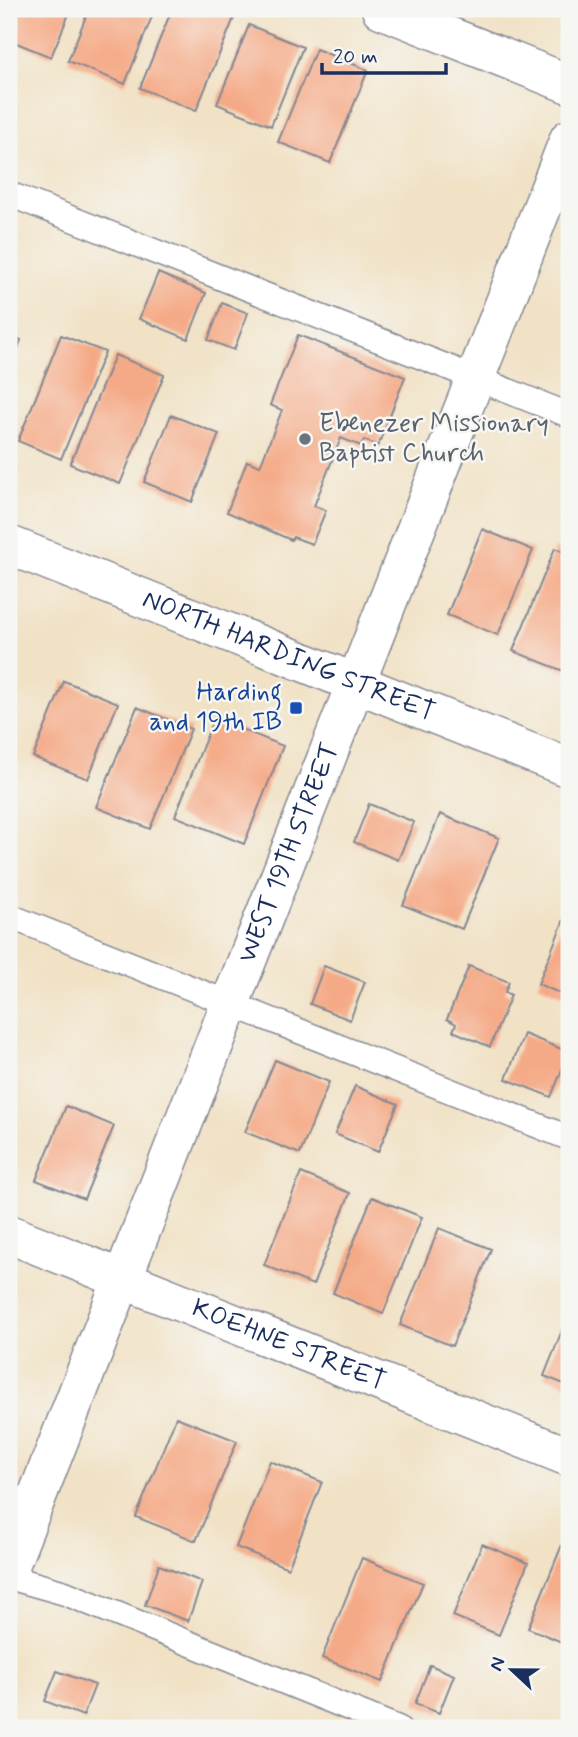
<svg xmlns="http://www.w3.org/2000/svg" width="578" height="1737" font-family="Mynerve,sans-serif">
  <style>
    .building { fill: #f5aa87 }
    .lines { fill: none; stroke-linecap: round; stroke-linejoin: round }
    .service-casing { stroke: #868892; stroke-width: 27 }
    .minor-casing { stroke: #868892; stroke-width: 41 }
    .tertiary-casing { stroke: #868892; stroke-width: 41 }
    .service { stroke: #fff; stroke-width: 24 }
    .minor { stroke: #fff; stroke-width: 38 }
    .tertiary { stroke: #fff; stroke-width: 38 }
    .worship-dot { fill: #6b7280; stroke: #f6f6f2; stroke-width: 2.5 }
    .transit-dot { fill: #1a4fb4; stroke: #f6f6f2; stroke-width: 2.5 }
    .labels { text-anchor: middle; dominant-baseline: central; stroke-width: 5; stroke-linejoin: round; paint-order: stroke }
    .worship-label { font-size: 26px; fill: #5b616d; stroke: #f6f6f2; text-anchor: start }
    .street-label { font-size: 26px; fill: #1b2f5e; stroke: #f6f6f2 }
    .transit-label { font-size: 26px; fill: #164399; stroke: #f6f6f2; text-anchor: end }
  </style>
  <rect width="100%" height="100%" fill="#f6f6f2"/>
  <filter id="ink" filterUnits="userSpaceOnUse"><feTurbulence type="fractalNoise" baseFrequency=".0143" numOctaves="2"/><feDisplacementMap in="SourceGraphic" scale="14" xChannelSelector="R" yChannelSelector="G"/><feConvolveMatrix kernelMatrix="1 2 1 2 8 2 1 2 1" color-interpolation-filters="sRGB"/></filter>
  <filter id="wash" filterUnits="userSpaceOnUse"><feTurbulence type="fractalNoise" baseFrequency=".00686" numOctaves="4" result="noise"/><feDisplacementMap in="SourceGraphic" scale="28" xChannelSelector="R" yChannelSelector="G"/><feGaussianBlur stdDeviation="1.57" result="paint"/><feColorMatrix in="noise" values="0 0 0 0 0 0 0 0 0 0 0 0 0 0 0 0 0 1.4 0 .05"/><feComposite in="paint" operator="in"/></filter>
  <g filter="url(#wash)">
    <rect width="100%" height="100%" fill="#f1e2c6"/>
    <g id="blocks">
      <path class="building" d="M 15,9 L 71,9 L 51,57 L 9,40 L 9,23 Z
        M 89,9 L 155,9 L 125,84 L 68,61 Z
        M 172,9 L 209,9 L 234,18 L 196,111 L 140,88 Z
        M 249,25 L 303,47 L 271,126 L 217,104 Z
        M 316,49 L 368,70 L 330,163 L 278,142 Z
        M 158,273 L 206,293 L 188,339 L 139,319 Z
        M 222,303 L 248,313 L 234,350 L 208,340 Z
        M 9,335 L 21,340 L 9,371 Z
        M 61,335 L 105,352 L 61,459 L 18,441 Z
        M 298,335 L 405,377 L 378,446 L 364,440 L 361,446 L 341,438 L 314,506 L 326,510 L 312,544 L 293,537 L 291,540 L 227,512 L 247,461 L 260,466 L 282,410 L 270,405 Z
        M 115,355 L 164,375 L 120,484 L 70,464 Z
        M 171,415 L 219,434 L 192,502 L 144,482 Z
        M 482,529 L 533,550 L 498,635 L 447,615 Z
        M 555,548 L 569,554 L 569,664 L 566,672 L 513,651 Z
        M 64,681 L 118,703 L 88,779 L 33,757 Z
        M 137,707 L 191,729 L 150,829 L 96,807 Z
        M 214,718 L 283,746 L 244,844 L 175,816 Z
        M 369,804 L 414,822 L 398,860 L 354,842 Z
        M 440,814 L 499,838 L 462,929 L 403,905 Z
        M 569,907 L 569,997 L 538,984 Z
        M 324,966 L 365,982 L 350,1020 L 310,1004 Z
        M 469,966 L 509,982 L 505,992 L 511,995 L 490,1047 L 453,1031 L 456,1024 L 447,1019 Z
        M 524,1034 L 569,1052 L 551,1097 L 506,1079 Z
        M 275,1060 L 329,1082 L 300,1154 L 245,1132 Z
        M 355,1086 L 398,1104 L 378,1152 L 335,1134 Z
        M 66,1106 L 114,1126 L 84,1199 L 36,1180 Z
        M 301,1173 L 350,1193 L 313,1285 L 264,1265 Z
        M 372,1197 L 422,1217 L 383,1314 L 333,1293 Z
        M 439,1228 L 491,1249 L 452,1346 L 400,1325 Z
        M 569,1313 L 569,1386 L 544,1376 Z
        M 176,1417 L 237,1441 L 196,1541 L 136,1517 Z
        M 270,1461 L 322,1482 L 288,1568 L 236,1547 Z
        M 566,1535 L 569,1536 L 569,1645 L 528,1628 Z
        M 482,1544 L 528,1563 L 499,1635 L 453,1616 Z
        M 362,1558 L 423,1583 L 382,1682 L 322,1658 Z
        M 159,1565 L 202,1582 L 188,1621 L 145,1605 Z
        M 430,1665 L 454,1675 L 439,1713 L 415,1704 Z
        M 57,1671 L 95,1685 L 83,1716 L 45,1701 Z"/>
    </g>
  </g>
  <g filter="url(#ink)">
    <use href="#blocks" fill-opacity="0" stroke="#868892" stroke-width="2"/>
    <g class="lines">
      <defs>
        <path id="service" d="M 9,194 L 569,415
          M 9,916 L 569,1138
          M 9,1577 L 65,1593 L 398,1728"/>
        <g id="minor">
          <path d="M 381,9 L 569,84"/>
          <path id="s1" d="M 9,1234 L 569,1457"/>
          <path id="s2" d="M 9,1568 L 569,139"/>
        </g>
        <g id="tertiary">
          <path id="s3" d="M 9,545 L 569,768"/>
        </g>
      </defs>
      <use href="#service" class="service-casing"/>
      <use href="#minor" class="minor-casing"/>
      <use href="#tertiary" class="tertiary-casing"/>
      <use href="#service" class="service"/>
      <use href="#minor" class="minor"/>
      <use href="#tertiary" class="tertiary"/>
    </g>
  </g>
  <circle class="worship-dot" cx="305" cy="439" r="7"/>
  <rect class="transit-dot" x="289" y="701" width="14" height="14" rx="3.5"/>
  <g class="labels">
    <g class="worship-label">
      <text x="319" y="424">Ebenezer Missionary<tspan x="319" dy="30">Baptist Church</tspan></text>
    </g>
    <g class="street-label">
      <text stroke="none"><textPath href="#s3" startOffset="301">NORTH HARDING STREET</textPath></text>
      <text stroke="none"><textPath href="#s2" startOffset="768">WEST 19TH STREET</textPath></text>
      <text stroke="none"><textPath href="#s1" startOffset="301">KOEHNE STREET</textPath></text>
    </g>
    <g class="transit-label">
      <text x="282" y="693">Harding<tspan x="282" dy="30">and 19th IB</tspan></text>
    </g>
  </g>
  <rect width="578" height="1737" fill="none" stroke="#f6f6f2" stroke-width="35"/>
  <g transform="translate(512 1670) rotate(292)" stroke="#f6f6f2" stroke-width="5" paint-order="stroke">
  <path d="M0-5L12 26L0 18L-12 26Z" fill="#1b2f5e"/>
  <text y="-10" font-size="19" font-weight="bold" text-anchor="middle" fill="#1b2f5e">N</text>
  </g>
  <path d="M322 63v10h124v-10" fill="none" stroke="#1b2f5e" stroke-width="3.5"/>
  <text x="333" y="63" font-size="21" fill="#1b2f5e" stroke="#f6f6f2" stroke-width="5" paint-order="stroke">20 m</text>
</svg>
